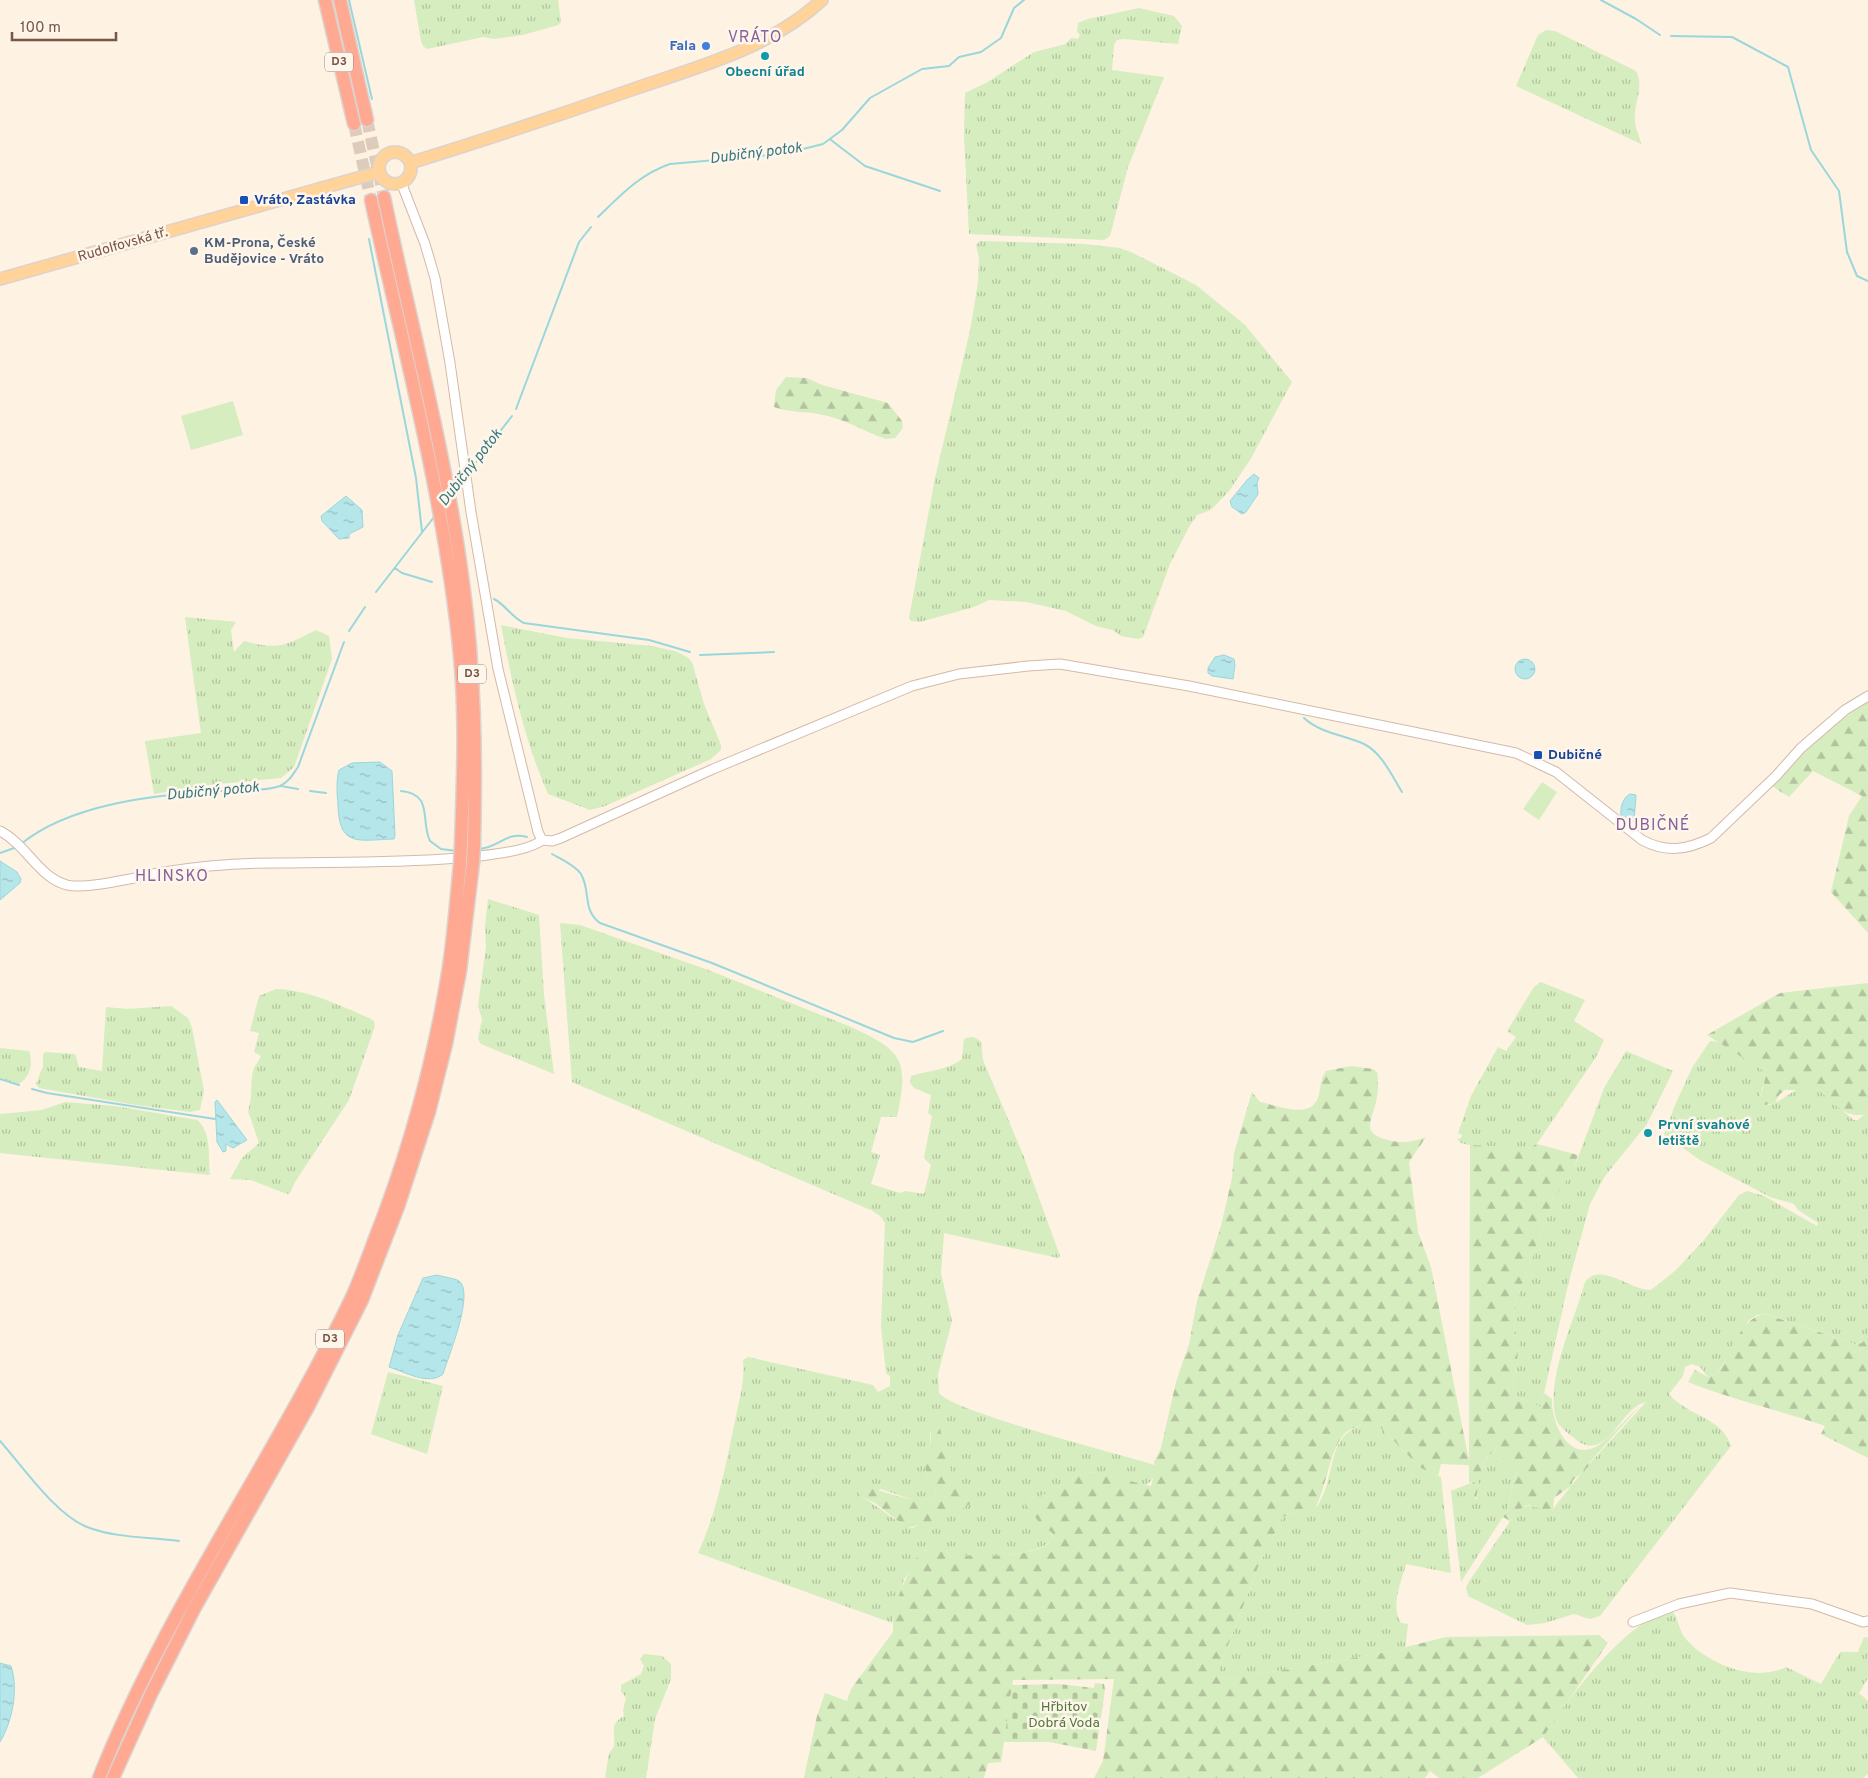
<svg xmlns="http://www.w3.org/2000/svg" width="1868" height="1778" font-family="Overpass,sans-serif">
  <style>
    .grass { fill: url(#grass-tufts); fill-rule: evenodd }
    .forest { fill: url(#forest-firs) }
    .cemetery { fill: url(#cemetery-stones) }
    .pitch { fill: #d5edbf }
    .water { fill: url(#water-ripples); stroke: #9ad7dd }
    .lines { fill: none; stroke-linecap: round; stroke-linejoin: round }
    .stream { stroke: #9ad7dd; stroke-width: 2 }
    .highway-tunnel { stroke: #ddcbbb; stroke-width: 12; stroke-dasharray: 12 6; stroke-linecap: butt }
    .minor-casing { stroke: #d3baaa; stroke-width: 11 }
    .major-casing { stroke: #dcd3cf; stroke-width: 14 }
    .highway-casing { stroke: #dcd3cf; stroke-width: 15 }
    .minor { stroke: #fff; stroke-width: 9 }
    .major { stroke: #ffd399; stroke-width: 11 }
    .highway { stroke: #ffa993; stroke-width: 12 }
    .highway-bridge-casing { stroke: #dcd3cf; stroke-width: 15; stroke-linecap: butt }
    .highway-bridge { stroke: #ffa993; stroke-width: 12 }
    .shop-dot { fill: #3f7fe0; stroke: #fff6eb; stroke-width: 2 }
    .culture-dot { fill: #0f9aa8; stroke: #fff6eb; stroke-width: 2 }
    .transit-dot { fill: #1a4fb4; stroke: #fff6eb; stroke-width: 2 }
    .service-dot { fill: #5c6f8a; stroke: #fff6eb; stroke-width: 2 }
    .labels { text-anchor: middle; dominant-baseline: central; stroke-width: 5; stroke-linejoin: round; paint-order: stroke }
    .shield { fill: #fff6eb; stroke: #a18578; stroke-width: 1 }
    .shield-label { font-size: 12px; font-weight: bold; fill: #795546 }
    .shop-label { font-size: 14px; font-weight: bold; fill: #366cbe; stroke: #fff6eb; text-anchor: end }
    .culture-label { font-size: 14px; font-weight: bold; fill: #0d838f; stroke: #fff6eb }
    .transit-label { font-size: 14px; font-weight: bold; fill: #164399; stroke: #fff6eb; text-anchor: start }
    .service-label { font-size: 14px; font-weight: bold; fill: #4e5e75; stroke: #fff6eb; text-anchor: start }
    .street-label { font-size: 14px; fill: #795546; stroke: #fff6eb }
    .park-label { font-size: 14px; fill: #517a3a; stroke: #fff6eb }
    .water-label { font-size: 15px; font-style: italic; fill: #387880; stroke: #fff6eb }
    .quarter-label { font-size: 16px; letter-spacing: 1px; fill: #85619d; stroke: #fff6eb }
  </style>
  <defs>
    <pattern id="grass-tufts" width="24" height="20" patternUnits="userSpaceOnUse" patternTransform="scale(1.25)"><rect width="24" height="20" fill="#d5edbf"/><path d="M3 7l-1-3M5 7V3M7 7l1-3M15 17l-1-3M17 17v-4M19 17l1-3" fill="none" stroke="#b2c39d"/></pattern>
    <pattern id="forest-firs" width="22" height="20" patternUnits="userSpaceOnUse" patternTransform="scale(1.25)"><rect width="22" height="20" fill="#d5edbf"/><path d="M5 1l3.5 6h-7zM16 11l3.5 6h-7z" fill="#b2c39d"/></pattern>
    <pattern id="cemetery-stones" width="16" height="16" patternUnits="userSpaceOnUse" patternTransform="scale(1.25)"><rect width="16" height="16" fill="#d5edbf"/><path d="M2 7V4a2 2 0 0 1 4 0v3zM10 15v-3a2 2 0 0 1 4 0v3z" fill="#b2c39d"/></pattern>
    <pattern id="water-ripples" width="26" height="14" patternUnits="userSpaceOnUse" patternTransform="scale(1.25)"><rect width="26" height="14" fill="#b5e6ea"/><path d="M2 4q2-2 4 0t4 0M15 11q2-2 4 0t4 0" fill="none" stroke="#98bdbf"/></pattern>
  </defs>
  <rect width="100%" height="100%" fill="#fef2e2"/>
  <path class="grass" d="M 414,0 L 558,0 L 561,22 L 558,25 L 523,35 L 494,39 L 483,37 L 427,49 L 423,46 L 421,41 Z
    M 1139,8 L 1174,16 L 1182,26 L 1178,44 L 1124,39 L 1117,40 L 1114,45 L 1112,70 L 1164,77 L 1128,167 L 1110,236 L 1104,240 L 969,234 L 964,136 L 965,93 L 986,83 L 1034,52 L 1066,44 L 1071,38 L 1078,39 L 1080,35 L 1077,32 L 1078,23 L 1088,19 Z
    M 1546,30 L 1555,31 L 1636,71 C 1645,88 1633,103 1635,121 C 1635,129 1640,136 1641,144 L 1516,86 L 1538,35 Z
    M 980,241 L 1084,244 L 1120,248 L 1133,253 L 1196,285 L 1245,325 L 1292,382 L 1250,460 L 1229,491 L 1211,510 L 1197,515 L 1189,527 L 1170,564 L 1143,637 L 1138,639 L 1121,636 L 1113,630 L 1096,626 L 1066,611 L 1026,602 L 989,600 L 974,607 L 920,622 L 911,621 L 909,618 L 935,478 L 970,331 L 978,282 L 979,258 L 976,245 Z
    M 185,617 L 236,622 L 231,630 L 234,652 L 244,641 C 279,650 285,646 316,630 L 329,636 L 332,659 L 294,767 L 281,778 L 208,785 L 154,794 L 145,741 L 201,733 Z
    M 501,625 L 567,638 L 652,646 L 675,651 L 687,657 L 692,662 L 704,704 L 721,745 L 721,750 L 711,759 L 605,806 L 590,810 L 548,794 C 524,739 512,683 501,625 Z
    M 488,899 L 539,915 L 544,995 L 554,1074 L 481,1044 L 478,1039 L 482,1019 L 478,1006 L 486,947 L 485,926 Z
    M 560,923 L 580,925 L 711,971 L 851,1027 C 903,1051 909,1060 897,1117 L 881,1117 L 871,1152 L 880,1155 L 871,1184 L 900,1193 L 905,1191 L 924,1194 L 931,1165 L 924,1158 L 932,1116 L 928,1113 L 931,1095 L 914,1088 L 910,1083 L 911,1076 C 929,1070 946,1071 962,1059 L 964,1039 C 971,1036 975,1036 981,1042 L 983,1060 L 1024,1157 L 1060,1256 L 1058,1258 L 944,1233 L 941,1273 L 952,1321 L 938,1374 L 939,1393 C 951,1411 1121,1455 1152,1464 L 1155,1466 C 1155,1474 1153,1482 1145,1485 L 1092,1472 L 1078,1475 L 1052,1492 L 1027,1500 L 1027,1510 L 1049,1528 L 1053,1538 C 1042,1557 978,1558 956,1555 C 946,1553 936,1551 925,1550 L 904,1579 L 892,1623 L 698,1553 C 718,1510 726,1463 736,1416 C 740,1397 745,1380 743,1360 L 748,1357 L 873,1385 L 878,1392 L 890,1386 L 890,1376 L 886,1373 L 881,1327 L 885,1223 L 880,1216 L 873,1211 L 572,1082 ZM 930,1432 L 947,1458 L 953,1478 L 970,1501 L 912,1528 C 900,1526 875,1503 860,1496 L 881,1489 L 916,1501 L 927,1501 L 935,1499 L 936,1492 L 928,1478 L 924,1463 L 931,1452 Z
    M 1541,982 L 1585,1000 L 1574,1021 L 1604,1040 L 1596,1057 L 1536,1145 C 1519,1153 1479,1148 1461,1143 L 1457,1139 L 1461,1138 L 1462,1135 L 1458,1133 L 1471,1096 L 1498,1047 L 1506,1051 L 1516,1037 L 1507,1031 L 1534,987 Z
    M 276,989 C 309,990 339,1005 369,1018 L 374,1021 L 375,1026 L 349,1100 L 295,1182 L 290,1193 L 287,1194 L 251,1180 L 230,1179 L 242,1158 L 259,1143 L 248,1111 C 253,1097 250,1085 253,1071 C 254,1065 259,1062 261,1056 L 254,1052 L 259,1033 L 250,1031 L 259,996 Z
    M 171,1006 L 188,1018 L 192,1028 L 204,1091 L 200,1110 L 190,1112 L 136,1105 L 39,1088 L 36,1084 L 43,1066 L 43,1054 L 45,1052 L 75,1054 L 79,1067 L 102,1071 L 106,1007 L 127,1009 Z
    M 1710,1041 L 1719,1042 L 1764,1071 L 1765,1079 L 1760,1095 L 1765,1105 C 1777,1107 1795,1086 1810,1085 C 1822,1090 1842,1111 1854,1120 L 1858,1120 L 1868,1111 L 1868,1336 L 1862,1343 L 1855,1344 L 1766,1314 L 1757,1315 L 1749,1320 L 1717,1374 L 1708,1377 L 1700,1367 L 1692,1364 L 1685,1367 L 1683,1376 L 1669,1394 C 1687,1416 1722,1417 1731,1446 L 1600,1616 L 1590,1619 L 1574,1614 L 1545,1623 L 1527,1625 L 1468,1596 L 1466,1588 L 1468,1583 L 1519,1508 C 1536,1502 1539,1512 1553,1509 L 1582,1472 L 1646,1402 C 1625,1407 1618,1435 1598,1444 C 1588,1448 1581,1444 1574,1438 C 1568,1433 1558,1426 1556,1419 C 1545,1378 1575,1320 1585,1282 C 1601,1261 1631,1291 1651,1290 L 1675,1271 L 1704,1240 L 1739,1195 L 1747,1191 L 1764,1196 L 1817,1226 L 1818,1223 L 1798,1210 L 1794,1204 L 1770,1197 L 1700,1160 L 1683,1148 L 1670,1145 L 1666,1141 L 1664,1135 L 1675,1105 L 1692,1068 Z
    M 0,1048 L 29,1051 C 33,1063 31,1076 19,1084 L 0,1078 Z
    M 1626,1051 L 1673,1071 L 1647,1124 L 1605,1176 L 1590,1204 L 1568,1285 L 1541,1407 L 1517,1397 L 1513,1387 L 1519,1347 L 1513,1317 L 1519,1293 L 1554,1198 L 1573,1171 L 1604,1088 Z
    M 65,1102 L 115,1106 L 197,1120 C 212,1132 208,1157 210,1175 L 0,1153 L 0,1114 L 42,1110 Z
    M 388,1372 L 443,1386 L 427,1454 L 371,1434 Z
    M 1371,1423 L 1379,1426 L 1421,1468 L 1441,1477 L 1451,1573 L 1406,1564 C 1401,1583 1390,1606 1401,1623 L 1408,1624 L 1405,1649 L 1225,1680 L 1219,1676 L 1219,1669 L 1258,1567 L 1282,1518 L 1290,1513 L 1302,1516 C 1307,1513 1315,1509 1318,1505 C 1338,1474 1324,1430 1371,1423 Z
    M 1495,1451 L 1516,1469 L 1508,1509 L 1461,1582 L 1451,1491 L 1476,1481 L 1474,1499 L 1477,1499 C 1479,1484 1479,1458 1495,1451 Z
    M 1672,1611 C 1679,1619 1679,1631 1685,1638 C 1707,1664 1755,1683 1786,1667 L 1821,1684 L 1840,1652 L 1858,1652 L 1864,1637 L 1868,1638 L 1868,1678 L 1859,1693 L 1868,1701 L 1868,1774 L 1863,1778 L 1578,1778 L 1542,1736 C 1569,1700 1626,1618 1672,1611 Z
    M 644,1654 L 662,1656 L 671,1664 L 671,1679 L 655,1719 L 646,1778 L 605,1778 L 609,1753 L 614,1747 C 616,1731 608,1725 624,1716 L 623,1710 L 626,1698 L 621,1691 L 621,1685 L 641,1674 L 644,1666 L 640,1659 Z"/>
  <path class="forest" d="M 786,377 L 807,378 L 822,385 L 888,403 L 902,421 L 903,428 L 895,438 L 886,439 C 866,432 848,421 828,416 C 810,411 791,413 774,407 L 776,390 Z
    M 1868,702 L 1868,933 L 1831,892 L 1849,816 L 1862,796 L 1813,771 L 1789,797 L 1772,786 C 1801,754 1831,725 1868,702 Z
    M 1868,983 L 1868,1111 L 1865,1114 C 1839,1120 1830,1094 1810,1085 L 1797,1090 L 1785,1090 L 1779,1095 L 1775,1103 L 1765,1105 L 1760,1099 L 1765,1079 L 1764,1071 L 1707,1035 L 1780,993 Z
    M 1351,1066 L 1373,1069 L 1377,1072 C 1379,1083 1378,1095 1375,1106 C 1369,1125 1364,1134 1388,1140 C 1402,1144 1413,1142 1426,1137 L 1409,1162 L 1418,1232 L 1431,1267 L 1469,1461 L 1470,1145 L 1529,1148 L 1537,1144 L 1578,1155 L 1573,1171 L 1554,1198 L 1519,1293 L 1513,1317 L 1519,1347 L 1513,1387 L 1517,1397 L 1541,1407 L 1544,1393 L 1552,1399 C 1551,1423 1569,1464 1599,1445 C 1612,1436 1626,1418 1639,1407 L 1590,1462 L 1588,1467 L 1573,1480 L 1571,1486 L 1554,1498 L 1553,1509 C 1531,1514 1531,1491 1510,1521 L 1503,1517 L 1508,1509 L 1516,1469 L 1495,1451 C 1478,1458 1480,1485 1476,1499 L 1474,1498 L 1476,1481 L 1469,1483 L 1469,1465 L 1441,1464 L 1438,1476 L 1421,1468 L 1379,1426 C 1367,1422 1349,1426 1341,1438 C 1328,1458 1326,1491 1312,1514 L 1302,1516 L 1290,1513 L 1282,1518 L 1258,1567 L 1219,1669 L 1219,1676 L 1225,1680 L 1405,1649 L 1406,1647 L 1446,1637 L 1599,1635 L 1608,1643 L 1543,1737 L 1478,1778 L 1439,1778 L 1430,1771 L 1425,1778 L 1094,1778 L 1103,1761 L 1114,1679 L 1013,1680 L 1001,1762 L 988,1763 L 984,1778 L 804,1778 L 817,1716 L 825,1693 L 847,1701 L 851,1689 L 893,1632 C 892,1604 906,1576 920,1552 C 933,1547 945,1554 958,1555 C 979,1557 1042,1558 1053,1538 L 1052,1533 L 1027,1510 L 1025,1504 L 1027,1500 L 1052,1492 L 1078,1475 L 1092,1472 L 1151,1486 L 1154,1474 L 1154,1462 L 1161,1448 L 1176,1382 L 1189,1344 L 1197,1301 L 1221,1226 L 1232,1178 L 1234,1153 L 1252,1092 L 1260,1102 C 1276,1105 1310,1120 1318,1098 C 1321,1089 1320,1079 1326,1071 Z
    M 1765,1314 L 1855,1344 L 1862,1343 L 1868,1336 L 1868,1458 L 1821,1434 L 1825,1426 C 1779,1410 1733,1400 1688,1382 L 1695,1370 L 1708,1377 L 1717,1374 C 1731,1356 1740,1317 1765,1314 Z
    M 936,1423 L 939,1425 L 953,1478 L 970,1501 L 970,1504 L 951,1516 L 907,1528 L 875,1503 L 860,1496 L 854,1486 L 856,1484 C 877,1488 916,1506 935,1499 L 936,1492 L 928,1478 L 924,1463 L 931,1452 L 931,1425 Z"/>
  <path class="cemetery" d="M 1095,1683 L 1104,1684 L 1105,1689 L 1096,1751 L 1049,1742 L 1004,1742 L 1012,1685 L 1058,1684 L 1094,1688 Z"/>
  <path class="pitch" d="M 233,401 L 243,435 L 191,450 L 181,416 Z
    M 1542,782 L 1557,792 L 1539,820 L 1523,809 Z"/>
  <path class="water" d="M 1254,474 L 1259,478 L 1257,483 L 1258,494 L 1246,512 L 1242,514 L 1232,507 L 1230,501 L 1247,480 Z
    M 346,496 L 362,510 L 363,527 L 349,534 L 349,538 L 339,539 L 322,521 L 321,516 Z
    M 1224,655 L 1234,659 L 1235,665 L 1233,679 L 1212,676 L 1208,673 L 1208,668 L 1215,657 Z
    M1515 669a10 10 0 1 1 20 0a10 10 0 1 1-20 0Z
    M 380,762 L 392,771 L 395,835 L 394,839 C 359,840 339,848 338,805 C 337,793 336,781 339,770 L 352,763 Z
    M 1630,794 L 1636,795 L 1634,822 L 1629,825 L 1621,817 C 1620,809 1622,798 1630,794 Z
    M 0,861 L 17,872 L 21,879 L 20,883 L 0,900 Z
    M 217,1100 L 247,1140 L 233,1148 L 226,1144 L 226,1151 L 223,1152 L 217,1142 L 215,1102 Z
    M 437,1275 C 443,1277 454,1278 459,1281 C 475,1293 448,1357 443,1374 C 429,1386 405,1372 389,1367 L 398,1335 L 423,1278 Z
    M 0,1663 L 11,1666 C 19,1690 12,1722 0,1742 Z"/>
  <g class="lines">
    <path class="stream" d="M 349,0 L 372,99
      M 1601,0 L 1636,19 L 1660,35
      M 1671,36 L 1732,37 L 1788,67 L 1811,150 L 1839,191 L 1847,252 L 1857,276 L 1868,281
      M 831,140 L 865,166 L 940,191
      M 598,217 C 620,196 640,174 670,164 L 783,154 L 823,144 L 842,130 L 870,98 L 922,69 L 949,66 L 959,57 L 981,52 L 1001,38 L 1014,8 L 1024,0
      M 369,239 L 416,478 L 422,532
      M 516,409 L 579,242 L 591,227
      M 469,471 L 512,416
      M 454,491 L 463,479
      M 395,568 L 402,573 L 432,582
      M 376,592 L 434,517
      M 494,599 C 506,605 511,617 524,623 L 649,640 L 690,652
      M 349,631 L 365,607
      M 700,655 L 774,652
      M 1304,718 C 1320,733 1344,735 1364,744 C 1382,753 1392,776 1402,792
      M 281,786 L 298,789
      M 310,791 L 326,793
      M 401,791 C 434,794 420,821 430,841 L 441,849 L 457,851
      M 21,844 C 70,804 154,795 216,791 C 234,790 264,792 280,786 C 289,782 293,774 298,767 L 344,642
      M 479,849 C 499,848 506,831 527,837
      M 0,853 L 17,847
      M 552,854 C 561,859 575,865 581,874 C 591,891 582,910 600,923 L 712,963 L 894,1038 L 913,1042 L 943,1031
      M 0,1079 L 19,1085
      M 32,1089 L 47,1093 L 215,1119
      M 0,1441 C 23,1467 55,1514 87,1527 C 115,1538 149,1537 179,1541"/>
    <path class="highway-tunnel" d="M 367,120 L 384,197
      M 354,124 L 371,200"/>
    <defs>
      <path id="minor" d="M 401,182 L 425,244 L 435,278 L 450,363 L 471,512 L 498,669 L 538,832 L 542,840
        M 0,831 C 26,844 39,878 67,885 C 88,890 140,876 164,872 C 201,866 239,863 277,863 C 323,862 514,865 542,840
        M 542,840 L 552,841 L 561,838 L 713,769 L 912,686 L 959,674 L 1028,666 L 1060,664 L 1189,686 L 1516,753 L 1556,772 L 1642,840 C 1666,853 1687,850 1711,838 L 1776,776 L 1801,748 L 1845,710 L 1868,696
        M 1633,1622 L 1679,1604 L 1730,1593 L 1812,1604 L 1863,1622 L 1868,1621"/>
      <path id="major" d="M379 168a16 16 0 1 1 32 0a16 16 0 1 1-32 0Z
        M 410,163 C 484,140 557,116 631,90 C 697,67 769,49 822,0
        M 0,279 L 379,172"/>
      <path id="highway" d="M 325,0 L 354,124
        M 340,0 L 367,120
        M 384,197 C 411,325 446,453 463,583 C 475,670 476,757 474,844
        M 371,200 C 404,351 445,502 460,656 C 466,719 463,782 461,845
        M 99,1778 C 166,1609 274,1460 352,1297 C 360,1279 367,1260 374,1241 C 408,1155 433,1065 448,973 C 454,937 456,900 460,864
        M 113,1778 L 151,1694 L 194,1609 L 308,1407 L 362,1300 L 399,1204 L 429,1112 L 446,1044 L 460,971 L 473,863"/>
    </defs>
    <use href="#minor" class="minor-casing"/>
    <use href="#major" class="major-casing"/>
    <use href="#highway" class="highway-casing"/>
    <use href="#minor" class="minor"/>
    <use href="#major" class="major"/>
    <use href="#highway" class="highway"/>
    <defs>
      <path id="highway-bridge" d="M 473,863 L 474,844
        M 460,864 L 461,845"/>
    </defs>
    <use href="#highway-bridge" class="highway-bridge-casing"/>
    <use href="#highway-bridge" class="highway-bridge"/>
  </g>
  <circle class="shop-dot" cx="706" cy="46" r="5"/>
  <g class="culture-dot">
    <circle cx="765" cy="56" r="5"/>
    <circle cx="1648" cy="1133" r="5"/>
  </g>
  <g class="transit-dot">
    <rect x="239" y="195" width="10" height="10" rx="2.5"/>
    <rect x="1533" y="750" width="10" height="10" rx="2.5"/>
  </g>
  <circle class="service-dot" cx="194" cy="251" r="5"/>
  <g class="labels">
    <g class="shield">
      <rect x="325" y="52.5" width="28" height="19" rx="4"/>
      <rect x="458" y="664.5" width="28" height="19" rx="4"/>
      <rect x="316" y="1329.5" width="28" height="19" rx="4"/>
    </g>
    <g class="shield-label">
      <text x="339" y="62">D3</text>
      <text x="472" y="674">D3</text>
      <text x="330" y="1339">D3</text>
    </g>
    <g class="shop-label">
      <text x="696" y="46">Fala</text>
    </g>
    <g class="culture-label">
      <text x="765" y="72">Obecní úřad</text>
      <text x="1658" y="1125" text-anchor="start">První svahové<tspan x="1658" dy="16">letiště</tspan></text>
    </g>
    <g class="transit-label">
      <text x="254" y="200">Vráto, Zastávka</text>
      <text x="1548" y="755">Dubičné</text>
    </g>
    <g class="service-label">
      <text x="204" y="243">KM-Prona, České<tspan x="204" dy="16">Budějovice - Vráto</tspan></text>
    </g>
    <g class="street-label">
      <text transform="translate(123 245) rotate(-16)">Rudolfovská tř.</text>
    </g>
    <g class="park-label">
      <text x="1064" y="1707">Hřbitov<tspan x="1064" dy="16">Dobrá Voda</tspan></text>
    </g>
    <g class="water-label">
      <text transform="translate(756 154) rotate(-7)">Dubičný potok</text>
      <text transform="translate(471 468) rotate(-52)">Dubičný potok</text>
      <text transform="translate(213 792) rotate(-5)">Dubičný potok</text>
    </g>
    <g class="quarter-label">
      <text x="755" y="38">VRÁTO</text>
      <text x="1653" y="826">DUBIČNÉ</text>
      <text x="172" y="877">HLINSKO</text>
    </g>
  </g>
  <path d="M12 32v8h104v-8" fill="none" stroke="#795546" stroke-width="2.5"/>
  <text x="20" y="32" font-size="15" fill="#795546" stroke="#fff6eb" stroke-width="4" paint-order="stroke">100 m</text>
</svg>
